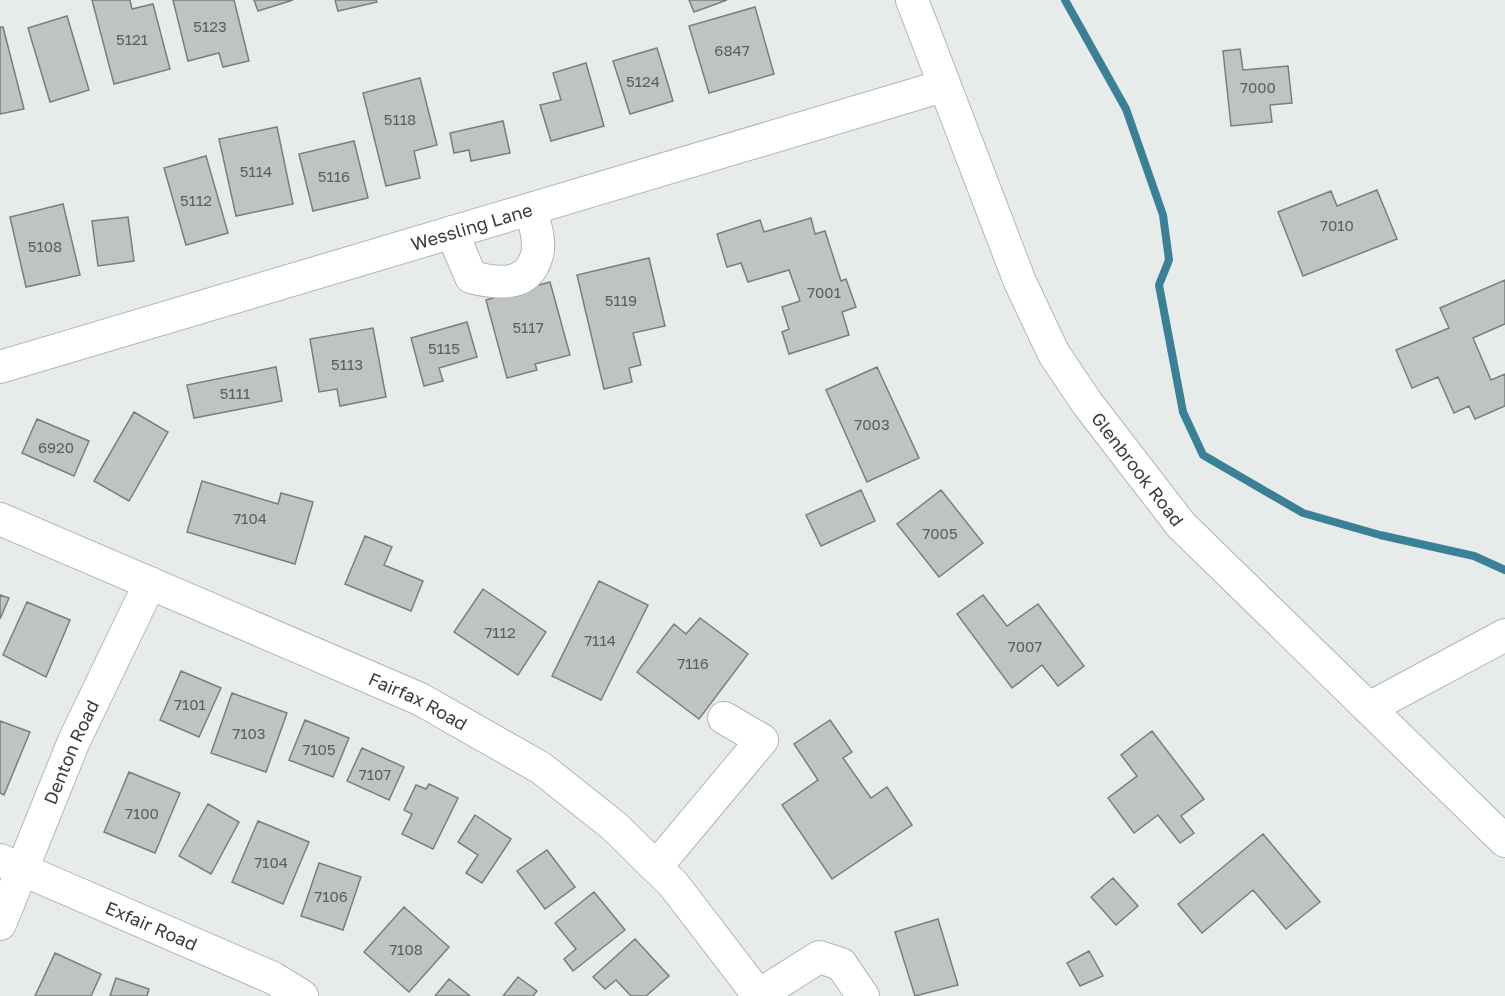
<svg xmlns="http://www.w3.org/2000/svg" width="1505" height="996" font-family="'Golos Text',sans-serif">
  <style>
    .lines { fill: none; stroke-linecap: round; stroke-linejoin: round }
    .stream { stroke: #3a8097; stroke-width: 8 }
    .building { fill: #bec4c4; stroke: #797e7e; stroke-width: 1.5 }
    .minor-casing { stroke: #b1b7b5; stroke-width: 34 }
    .minor { stroke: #fff; stroke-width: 32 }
    .labels { text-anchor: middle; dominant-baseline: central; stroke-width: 4.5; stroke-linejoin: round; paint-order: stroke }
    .number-label { font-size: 15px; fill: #5c5f5f }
    .street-label { font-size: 18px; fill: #3b3d3d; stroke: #fff }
  </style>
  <rect width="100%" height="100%" fill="#e7eceb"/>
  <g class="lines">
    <path class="stream" d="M 1065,0 L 1126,109 L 1163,215 L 1169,260 L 1159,285 L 1183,412 L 1203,455 L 1303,513 L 1380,535 L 1474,556 L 1505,570"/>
  </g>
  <path class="building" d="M 92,0 L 130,0 L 132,9 L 153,4 L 170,69 L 114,84 Z
    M 173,0 L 234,0 L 249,61 L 223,67 L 219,53 L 188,61 Z
    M 254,0 L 293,0 L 258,11 Z
    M 335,0 L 376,0 L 377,2 L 338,11 Z
    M 689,0 L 727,0 L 694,12 Z
    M 755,7 L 774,74 L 709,93 L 689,26 Z
    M 67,16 L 89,90 L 50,102 L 28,28 Z
    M 0,27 L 3,27 L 24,109 L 0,114 Z
    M 657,48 L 673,101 L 630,114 L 613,61 Z
    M 1240,49 L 1243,70 L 1288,66 L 1292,103 L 1270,105 L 1272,122 L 1231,126 L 1223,51 Z
    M 586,63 L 604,126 L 551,141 L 540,105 L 561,100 L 553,73 Z
    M 420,78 L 437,145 L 414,151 L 420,178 L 386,186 L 363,93 Z
    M 503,121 L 510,153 L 471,161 L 469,150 L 454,153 L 450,133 Z
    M 277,127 L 293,204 L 236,216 L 219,139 Z
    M 354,141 L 368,198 L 313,211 L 299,154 Z
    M 206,156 L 228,233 L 186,245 L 164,168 Z
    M 1377,190 L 1397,239 L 1303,276 L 1278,212 L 1331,191 L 1337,206 Z
    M 63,204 L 80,275 L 26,287 L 10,217 Z
    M 128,217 L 134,261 L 98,266 L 92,221 Z
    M 811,218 L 815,234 L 825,231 L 841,281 L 846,279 L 856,307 L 842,312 L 849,335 L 789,354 L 782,332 L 789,329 L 782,307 L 800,301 L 789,270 L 748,282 L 741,263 L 727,267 L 717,234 L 760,220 L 764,232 Z
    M 649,258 L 665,326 L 633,333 L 641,365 L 629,368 L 632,382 L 604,389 L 577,275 Z
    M 1505,280 L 1505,324 L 1473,338 L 1491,380 L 1505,374 L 1505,406 L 1475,419 L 1469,406 L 1454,413 L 1438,377 L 1412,388 L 1396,350 L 1449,328 L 1440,308 Z
    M 550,282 L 570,355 L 535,364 L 537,370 L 507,378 L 486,300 Z
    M 467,322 L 477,357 L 439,368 L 443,381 L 424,386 L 411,338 Z
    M 373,328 L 386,397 L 340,406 L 337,389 L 319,392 L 310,339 Z
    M 276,367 L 282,401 L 194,418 L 187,385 Z
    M 877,367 L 919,458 L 867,482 L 826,390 Z
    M 134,412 L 168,432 L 129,501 L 94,481 Z
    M 37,419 L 89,441 L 74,476 L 22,453 Z
    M 202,481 L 278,504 L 281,493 L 313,502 L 295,564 L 187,532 Z
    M 861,490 L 875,521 L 821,546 L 806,515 Z
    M 941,490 L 983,543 L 939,577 L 897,524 Z
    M 365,536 L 392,547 L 384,565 L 423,581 L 411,611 L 345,584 Z
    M 599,581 L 648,605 L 601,700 L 552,676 Z
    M 483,589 L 546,632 L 518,675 L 454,632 Z
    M 0,595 L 9,598 L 0,619 Z
    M 983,595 L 1007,626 L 1038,604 L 1084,666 L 1058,686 L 1042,665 L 1012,688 L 957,614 Z
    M 27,602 L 70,620 L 46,677 L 3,655 Z
    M 700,618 L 748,654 L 699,719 L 637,672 L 674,624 L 686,634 Z
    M 181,671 L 221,688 L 199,737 L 160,720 Z
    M 232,693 L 287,713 L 266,772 L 211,753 Z
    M 305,720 L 349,738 L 333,777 L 289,760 Z
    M 830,720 L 852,752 L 843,758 L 871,798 L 887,787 L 912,825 L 832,879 L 782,805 L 818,780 L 794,744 Z
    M 0,721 L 30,732 L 4,795 L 0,793 Z
    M 1152,731 L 1204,799 L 1181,816 L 1194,833 L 1180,843 L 1158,815 L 1134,833 L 1108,798 L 1137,776 L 1121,755 Z
    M 362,748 L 404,767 L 389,800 L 347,781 Z
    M 129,772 L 180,793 L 155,853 L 104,832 Z
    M 429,784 L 458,798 L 433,849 L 402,834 L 412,814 L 404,810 L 416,785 L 426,789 Z
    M 208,804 L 239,822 L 211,874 L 179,856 Z
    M 475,815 L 511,839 L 482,883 L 466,873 L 478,855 L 458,842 Z
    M 258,821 L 309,842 L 283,904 L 232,882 Z
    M 1263,834 L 1320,902 L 1286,929 L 1253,890 L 1202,933 L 1178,904 Z
    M 547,850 L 575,887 L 545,909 L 517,871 Z
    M 319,863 L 361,877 L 343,930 L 301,916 Z
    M 1113,878 L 1138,906 L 1116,925 L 1091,897 Z
    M 594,892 L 625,930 L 573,971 L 564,959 L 576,949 L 555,923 Z
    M 404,907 L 449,947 L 409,992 L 364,952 Z
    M 938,919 L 958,985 L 915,996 L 895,932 Z
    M 635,939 L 669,976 L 646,996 L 631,996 L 616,980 L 605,989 L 593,977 Z
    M 1089,951 L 1103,976 L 1080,986 L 1067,963 Z
    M 55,953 L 101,974 L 91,996 L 35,996 Z
    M 518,977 L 537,991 L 533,996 L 503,996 Z
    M 116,978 L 149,989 L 147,996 L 110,996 Z
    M 449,979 L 470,996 L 435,996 Z"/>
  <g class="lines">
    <defs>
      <g id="minor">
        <path id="s1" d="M 912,0 L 1020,282 L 1054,354 L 1087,403 L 1181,525 L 1505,841"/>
        <path d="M 452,232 L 471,277 C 497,284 528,288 537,255 C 541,241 534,222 531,209"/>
        <path id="s2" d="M 0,367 L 943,86"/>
        <path id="s3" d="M 0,519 L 420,699 L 541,768 L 614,826 L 674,885 L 759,996"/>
        <path d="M 1369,708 L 1505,635"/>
        <path id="s4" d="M 0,860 L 273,978 L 302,996"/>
        <path d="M 656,867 L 762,740 L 724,718"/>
        <path id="s5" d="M 0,924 L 74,741 L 150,583"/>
        <path d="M 759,995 L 819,957 L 841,964 L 863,996"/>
      </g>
    </defs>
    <use href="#minor" class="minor-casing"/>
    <use href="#minor" class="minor"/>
  </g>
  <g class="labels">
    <g class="number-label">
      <text x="210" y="26">5123</text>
      <text x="132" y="39">5121</text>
      <text x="732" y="50">6847</text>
      <text x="643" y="81">5124</text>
      <text x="1258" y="87">7000</text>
      <text x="400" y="119">5118</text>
      <text x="256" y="171">5114</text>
      <text x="334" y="176">5116</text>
      <text x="196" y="200">5112</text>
      <text x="1337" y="225">7010</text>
      <text x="45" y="246">5108</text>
      <text x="824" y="292">7001</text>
      <text x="621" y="300">5119</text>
      <text x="528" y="327">5117</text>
      <text x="444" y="348">5115</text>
      <text x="347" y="364">5113</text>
      <text x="235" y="393">5111</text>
      <text x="872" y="424">7003</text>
      <text x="56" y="447">6920</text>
      <text x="250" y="518">7104</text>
      <text x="940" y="533">7005</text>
      <text x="500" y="632">7112</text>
      <text x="600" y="640">7114</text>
      <text x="1025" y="646">7007</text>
      <text x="693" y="663">7116</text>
      <text x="190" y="704">7101</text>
      <text x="249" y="733">7103</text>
      <text x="319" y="749">7105</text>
      <text x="375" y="774">7107</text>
      <text x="142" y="813">7100</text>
      <text x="271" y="862">7104</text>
      <text x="331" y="896">7106</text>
      <text x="406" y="949">7108</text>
    </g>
    <g class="street-label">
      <text stroke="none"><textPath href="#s2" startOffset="492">Wessling Lane</textPath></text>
      <text stroke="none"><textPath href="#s1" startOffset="524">Glenbrook Road</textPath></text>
      <text stroke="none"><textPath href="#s3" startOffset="456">Fairfax Road</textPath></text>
      <text stroke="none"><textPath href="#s5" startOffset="186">Denton Road</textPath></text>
      <text stroke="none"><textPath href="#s4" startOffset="165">Exfair Road</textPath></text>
    </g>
  </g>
</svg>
